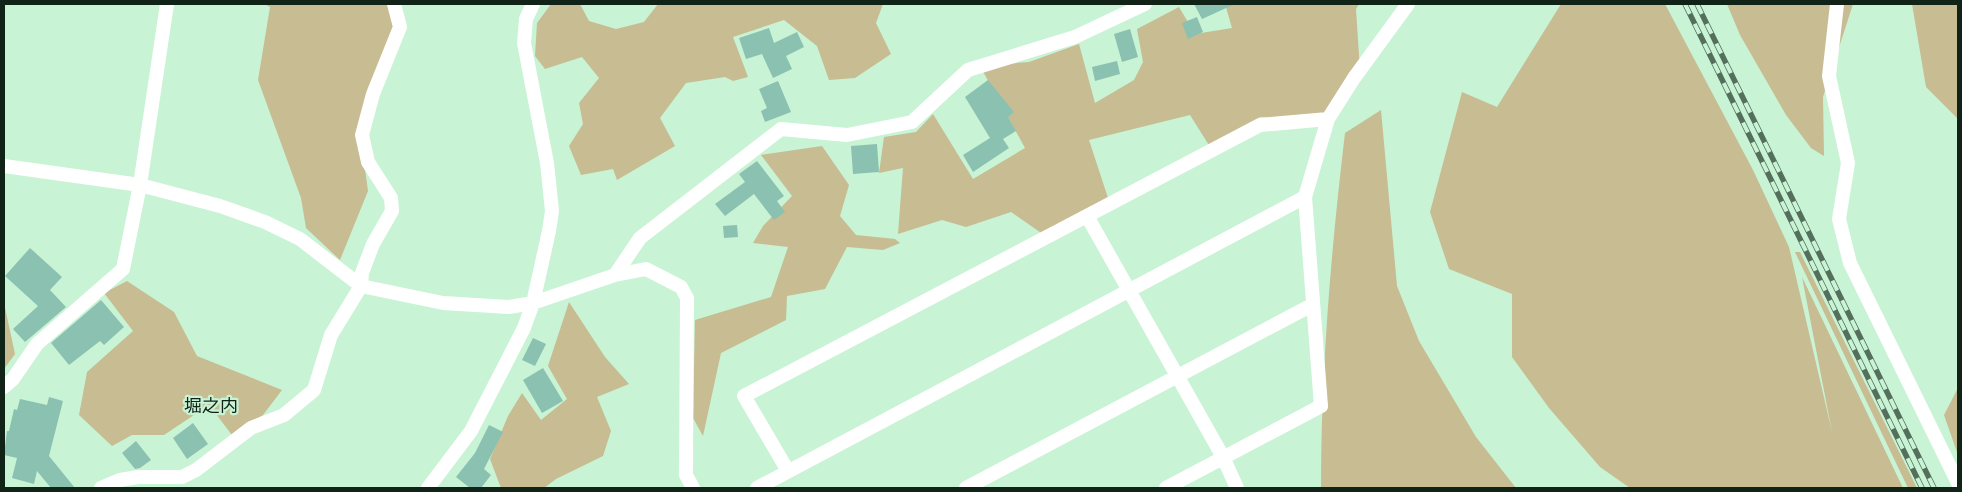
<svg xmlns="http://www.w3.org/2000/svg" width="1962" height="492" font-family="'Fira Sans','Noto Sans JP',sans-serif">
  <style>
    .green { fill: #c7bc92 }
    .building { fill: #8bc1b1 }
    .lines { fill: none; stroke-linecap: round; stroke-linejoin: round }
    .minor { stroke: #fff; stroke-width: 14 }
    .rail-casing { stroke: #546f5c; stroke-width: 5.5 }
    .rail { stroke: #c8f3d4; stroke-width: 4; stroke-dasharray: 11; stroke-linecap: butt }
    .labels { text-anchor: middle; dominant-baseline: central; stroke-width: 4.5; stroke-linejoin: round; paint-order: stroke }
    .quarter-label { font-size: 18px; fill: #112217; stroke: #c8f3d4 }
  </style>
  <rect width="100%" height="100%" fill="#c8f3d4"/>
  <path class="green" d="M 264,4 L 388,4 L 394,30 L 359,125 L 368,191 L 340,260 L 306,228 L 301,198 L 258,80 L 270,7 Z
    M 551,4 L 580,4 L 589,21 L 616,29 L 644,22 L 658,4 L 883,4 L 876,23 L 891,54 L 855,78 L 829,80 L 817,46 L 784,20 L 733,37 L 748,77 L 733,81 L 725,77 L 686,83 L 660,118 L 675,146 L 617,180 L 613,169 L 581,175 L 569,146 L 583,124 L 579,103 L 599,78 L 582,57 L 545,69 L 535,56 L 537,23 Z
    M 1225,4 L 1359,4 L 1356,9 L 1360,71 L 1328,119 L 1260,117 L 1212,150 L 1190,115 L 1089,140 L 1110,204 L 1047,237 L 1011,212 L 966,227 L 942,220 L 898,234 L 903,168 L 879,173 L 884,137 L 916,132 L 933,114 L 973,179 L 1025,148 L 980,66 L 1029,62 L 1079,44 L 1095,103 L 1134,80 L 1143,62 L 1137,29 L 1179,7 L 1195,34 L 1232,28 Z
    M 1561,4 L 1665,4 L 1753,170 L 1789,247 L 1832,432 L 1802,277 L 1903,488 L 1630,488 L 1600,467 L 1549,408 L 1512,357 L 1512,294 L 1449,269 L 1430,212 L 1462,92 L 1497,107 Z
    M 1727,4 L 1853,4 L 1823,97 L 1824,156 L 1811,148 L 1786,115 L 1740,35 Z
    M 1912,4 L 1958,4 L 1958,119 L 1926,87 Z
    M 1381,110 L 1397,286 L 1419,341 L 1476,437 L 1516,488 L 1321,488 C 1321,369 1331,251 1345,133 Z
    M 822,146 L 849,185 L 840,216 L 856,235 L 895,239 L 900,243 L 883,250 L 847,247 L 825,289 L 787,296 L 786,320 L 721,353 L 703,436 L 693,418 L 695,320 L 771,297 L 788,247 L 753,243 L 763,226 L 792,196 L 761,155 Z
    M 1795,252 L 1800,252 L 1917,488 L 1908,488 Z
    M 127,281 L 174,312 L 197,356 L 282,390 L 263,415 L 232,435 L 209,405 L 164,435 L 132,435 L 112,446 L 79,415 L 87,372 L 133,331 L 104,293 Z
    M 569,302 L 605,357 L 629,384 L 597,397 L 611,431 L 603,456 L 556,479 L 544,488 L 501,488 L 490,459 L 508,416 L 522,393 L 541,420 L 567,399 L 548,366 Z
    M 4,303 L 15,354 L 4,369 Z
    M 1958,388 L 1958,455 L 1944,415 Z"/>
  <path class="building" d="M 1194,4 L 1235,4 L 1202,19 Z
    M 1197,17 L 1203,32 L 1188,39 L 1182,23 Z
    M 769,28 L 774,43 L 797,32 L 804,47 L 786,56 L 792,69 L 773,78 L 762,54 L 746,59 L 739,38 Z
    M 1130,29 L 1138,57 L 1122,62 L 1114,34 Z
    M 1117,61 L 1120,74 L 1095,81 L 1092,67 Z
    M 988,80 L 1014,112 L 1008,117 L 1016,131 L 1003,139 L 1009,148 L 973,172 L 963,155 L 990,138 L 965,97 Z
    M 778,81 L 791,112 L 765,122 L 761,111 L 767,108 L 759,89 Z
    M 877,144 L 879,172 L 853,174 L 851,146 Z
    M 757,161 L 784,196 L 777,201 L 785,212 L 774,220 L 754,194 L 725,216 L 715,204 L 745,182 L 739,174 Z
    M 737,225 L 738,237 L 724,238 L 723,226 Z
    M 30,248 L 62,277 L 50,290 L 66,307 L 25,342 L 13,329 L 38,306 L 5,276 Z
    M 101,300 L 124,327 L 104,345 L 100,341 L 69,365 L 51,343 Z
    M 533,338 L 546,344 L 535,366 L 522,360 Z
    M 543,368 L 563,401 L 542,413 L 523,380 Z
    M 49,397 L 63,401 L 49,456 L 75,488 L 51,488 L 37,471 L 34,484 L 12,478 L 17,458 L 4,455 L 7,431 L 9,431 L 14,409 L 17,410 L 20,399 L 47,405 Z
    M 193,423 L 208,444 L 187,459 L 173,438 Z
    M 489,425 L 503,432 L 484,469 L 491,475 L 481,488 L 470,488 L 456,477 L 475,453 Z
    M 136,441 L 151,460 L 140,468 L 135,469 L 122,453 Z"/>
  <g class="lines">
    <path class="minor" d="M 1837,4 L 1829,76 L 1848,163 L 1839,219 L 1850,263 L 1958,483
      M 4,166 L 140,185 L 220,206 L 265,222 L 300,239 L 361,286 L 443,303 L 509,307 L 533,303 L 615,275 L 640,238 L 781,129 L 847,135 L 912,122 L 968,70 L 1075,37 L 1145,4
      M 1087,216 L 1223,457 L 1237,488
      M 615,275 L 646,269 L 681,287 L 687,298 L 686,475 L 693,488
      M 4,387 L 13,379 L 37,344 L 123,269 L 140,185 L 167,4
      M 788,471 L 744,396 L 1260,125 L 1328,119
      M 101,488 L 120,480 L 138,477 L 182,477 L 196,470 L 251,428 L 284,415 L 314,390 L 331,335 L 361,286 L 362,273 L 373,244 L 392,211 L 391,198 L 368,162 L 362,135 L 373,94 L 400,27 L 394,4
      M 428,488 L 471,431 L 524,328 L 533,303 L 549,231 L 552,211 L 547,163 L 524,43 L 526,19 L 533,4
      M 757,488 L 1305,197
      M 966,488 L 1312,305
      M 1166,488 L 1321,406 L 1305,197 L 1328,119 L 1354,78 L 1408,4"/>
    <defs>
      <path id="rail" d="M 1685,4 L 1922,488
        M 1697,4 L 1934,488"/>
    </defs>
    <use href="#rail" class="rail-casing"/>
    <use href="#rail" class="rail"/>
  </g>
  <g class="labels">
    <g class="quarter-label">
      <text x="211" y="406">堀之内</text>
    </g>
  </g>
  <rect width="1962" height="492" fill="none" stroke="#112217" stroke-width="10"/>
</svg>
